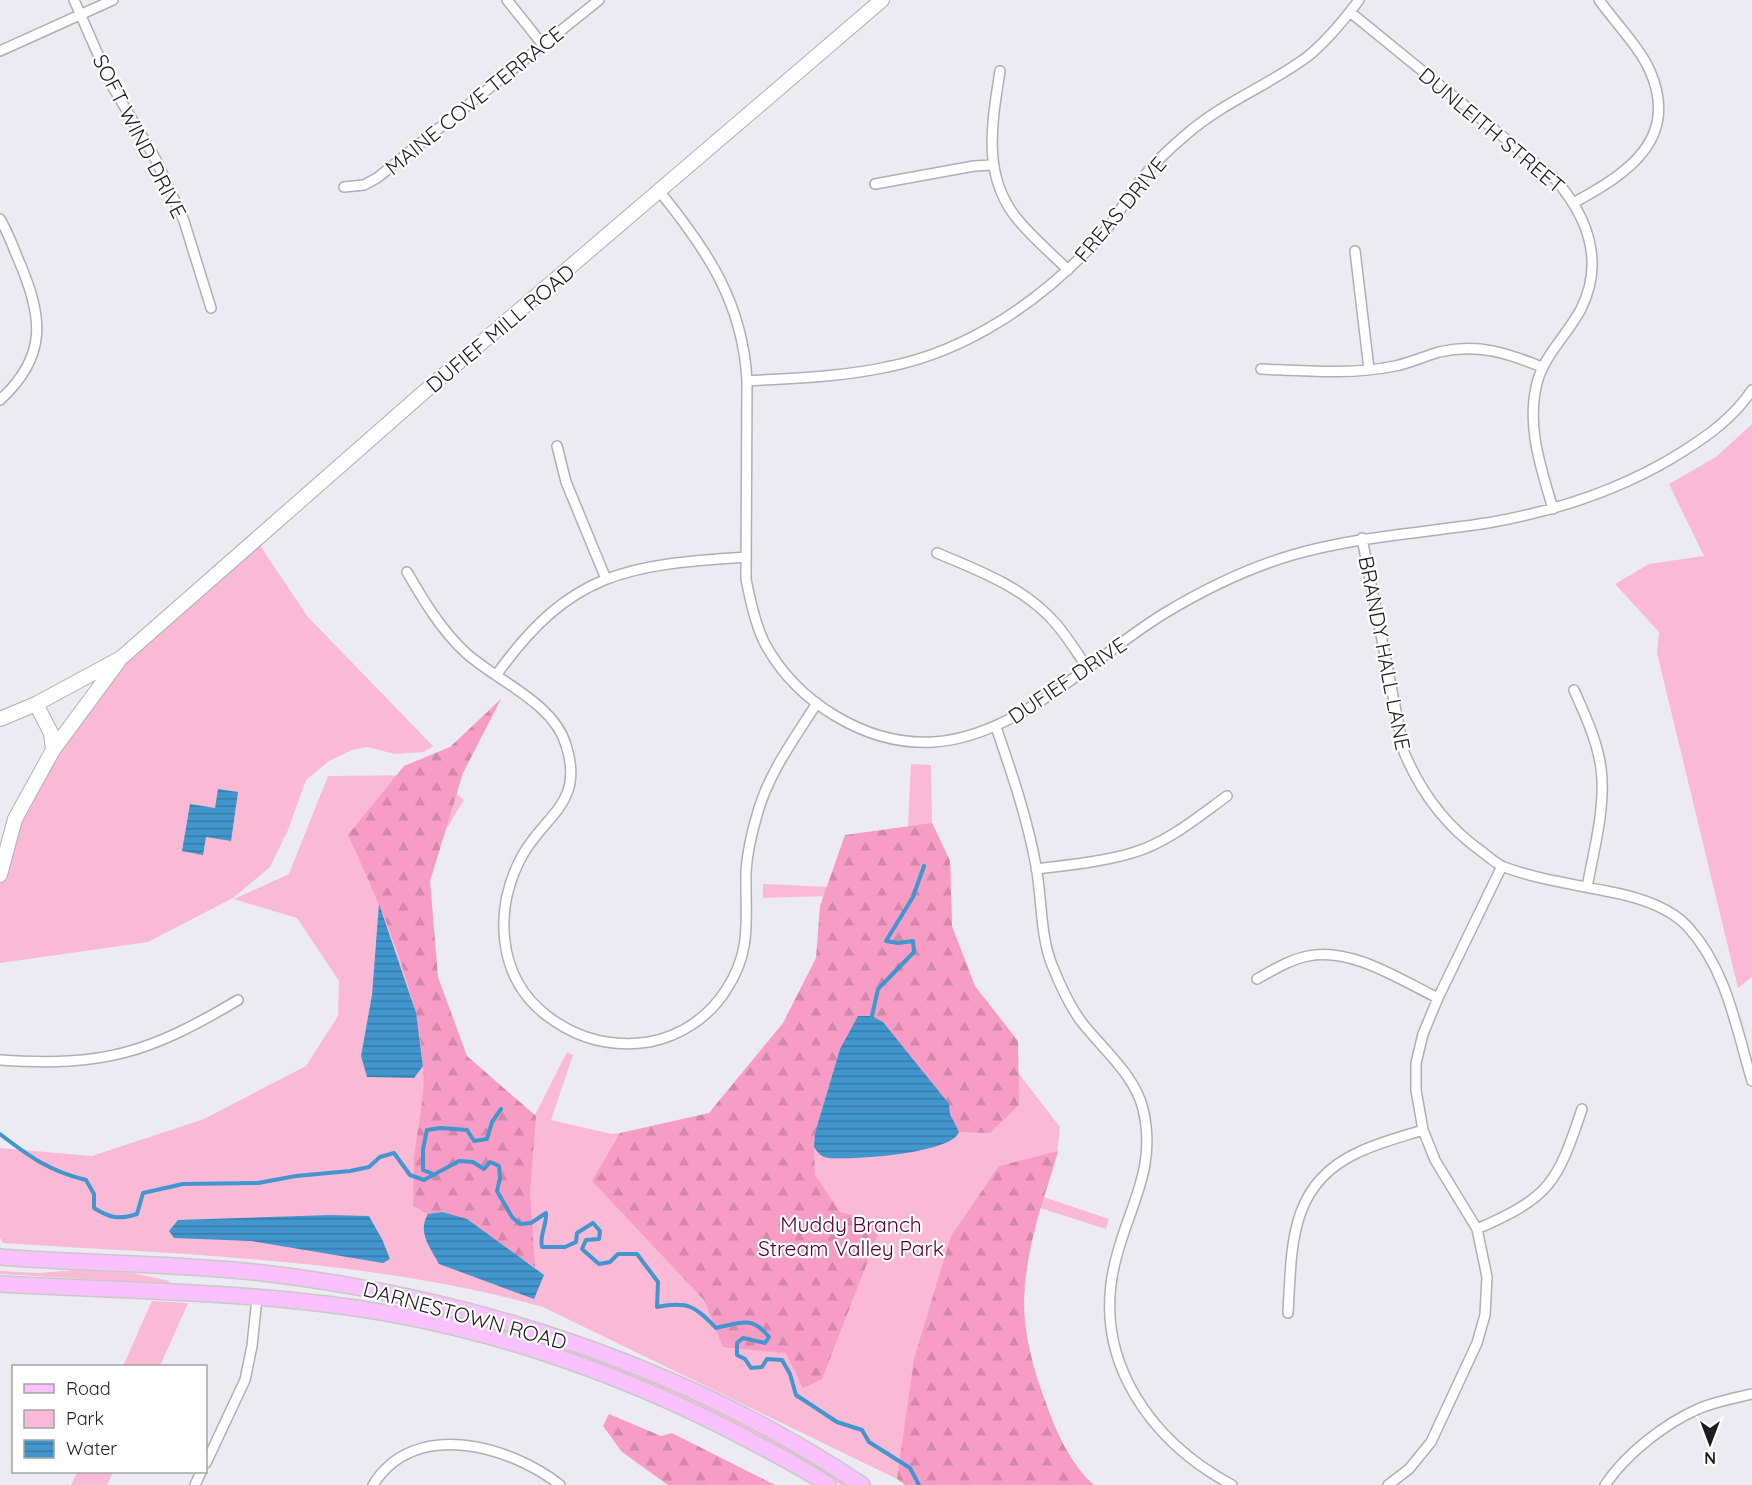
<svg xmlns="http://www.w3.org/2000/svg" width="1752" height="1485" font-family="Quicksand,sans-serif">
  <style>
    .green { fill: #fab9d5 }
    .forest { fill: url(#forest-firs) }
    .water { fill: url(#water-rules) }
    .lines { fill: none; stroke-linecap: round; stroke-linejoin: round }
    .stream { stroke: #4196ce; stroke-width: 4 }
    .street-casing { stroke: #b0afb5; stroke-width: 12 }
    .secondary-casing { stroke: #b0afb5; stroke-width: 16 }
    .primary-casing { stroke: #c9c9c9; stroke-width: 18 }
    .street { stroke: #fff; stroke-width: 9 }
    .secondary { stroke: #fff; stroke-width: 14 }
    .primary { stroke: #fac1ff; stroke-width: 15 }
    .labels { text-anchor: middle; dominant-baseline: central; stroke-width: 4.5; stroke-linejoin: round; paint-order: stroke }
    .street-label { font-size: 21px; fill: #1d1c1e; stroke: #fff }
    .park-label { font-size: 21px; fill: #500030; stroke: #fff }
  </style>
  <defs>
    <pattern id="forest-firs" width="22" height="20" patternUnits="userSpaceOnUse" patternTransform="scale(1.5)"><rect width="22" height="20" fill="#f79dc5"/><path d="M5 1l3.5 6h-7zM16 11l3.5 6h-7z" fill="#d387a9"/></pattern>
    <pattern id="water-rules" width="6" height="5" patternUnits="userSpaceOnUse" patternTransform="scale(1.5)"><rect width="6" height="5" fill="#4196ce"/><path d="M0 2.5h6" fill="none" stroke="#367aa7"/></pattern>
  </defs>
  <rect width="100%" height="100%" fill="#edebf2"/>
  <path class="green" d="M 1752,424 L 1752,977 L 1738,988 L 1657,653 L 1659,632 L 1615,584 L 1649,564 L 1704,556 L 1669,484 L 1716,457 Z
    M 257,541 L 308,617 L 433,746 L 424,752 L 395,754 L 367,747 L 352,750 L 329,761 L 306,780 L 288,830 L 270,867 L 233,898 L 148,942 L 0,963 L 0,875 L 15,819 L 121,658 Z
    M 911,764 L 931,765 L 932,823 L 950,861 L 953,960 L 1002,1052 L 1060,1127 L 1057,1155 L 1044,1197 L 1109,1219 L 1106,1229 L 1040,1208 C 1031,1245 1021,1284 1025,1322 C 1030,1370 1057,1453 1094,1485 L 898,1471 L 897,1479 L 543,1307 C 367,1258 184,1255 3,1243 L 0,1238 L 0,1148 L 92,1156 L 204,1119 L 306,1066 L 338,1016 L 339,981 L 297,918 L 234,899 L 289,874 L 328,776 L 432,775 L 464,800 L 421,871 L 414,955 L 457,1061 L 535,1115 L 567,1052 L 573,1055 L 551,1120 L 612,1134 L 673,1127 L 730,1105 L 815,1011 L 829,896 L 763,898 L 763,884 L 830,887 L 844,850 L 908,827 Z
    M 77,1270 L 133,1273 L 169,1281 L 168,1284 L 0,1274 L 0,1271 L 39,1273 Z
    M 152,1301 L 188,1303 L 160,1366 L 123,1366 Z
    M 427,1308 C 499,1326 572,1346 641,1374 C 715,1404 783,1445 851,1485 L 841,1485 C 713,1404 574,1345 426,1313 Z
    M 77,1472 L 113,1472 L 107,1485 L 71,1485 Z"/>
  <path class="forest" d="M 501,699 L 463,773 L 430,881 L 438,977 L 467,1056 L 536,1116 L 530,1192 L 535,1267 L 442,1212 L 428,1214 L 413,1206 C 414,1191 413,1176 414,1160 C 417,1128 426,1097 423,1065 C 417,985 381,907 348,835 L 404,766 L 450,747 Z
    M 932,823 L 950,861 L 952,926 L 975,986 L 1018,1041 L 1019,1105 L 990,1133 L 959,1132 L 950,1114 L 840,1049 L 815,1133 L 814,1148 L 815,1175 L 840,1212 L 883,1222 L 822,1379 L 803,1388 L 786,1353 L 723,1347 L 704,1300 L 592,1181 L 620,1133 L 709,1113 L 783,1023 L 816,958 L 820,906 L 845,835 Z
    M 1058,1151 C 1042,1206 1019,1263 1025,1322 C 1028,1350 1037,1380 1047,1406 C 1057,1434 1071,1465 1094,1485 L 905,1485 L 897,1479 L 914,1359 L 951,1236 L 999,1166 Z
    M 609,1414 L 661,1436 L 672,1433 L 775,1485 L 668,1485 L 622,1452 L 603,1426 Z"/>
  <path class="water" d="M 218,789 L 238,792 L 231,841 L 206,837 L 203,855 L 182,851 L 190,804 L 215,808 Z
    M 379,904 L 416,1013 L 423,1066 L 414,1078 L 367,1077 L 361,1056 L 372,995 Z
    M 858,1016 L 872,1016 L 883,1022 L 949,1104 L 950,1114 L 959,1132 C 951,1154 851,1160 829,1158 C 821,1157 818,1153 814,1147 L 815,1133 L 840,1049 Z
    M 442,1212 L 467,1219 L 544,1275 L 534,1299 L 439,1264 C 430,1247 417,1232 428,1214 Z
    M 330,1215 L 369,1216 L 382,1239 L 390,1259 L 383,1263 L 251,1241 L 174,1238 L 169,1231 L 178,1220 Z"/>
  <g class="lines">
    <path class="stream" d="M 872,1016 L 878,989 L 914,952 L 913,941 L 898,943 L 886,941 L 913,897 L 924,866
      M 0,1134 C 30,1157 49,1171 86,1180 L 94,1194 L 94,1208 C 110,1218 119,1220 137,1214 L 143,1193 L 183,1184 L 258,1183 L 296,1176 L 350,1171 L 369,1167 L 380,1157 L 394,1153 L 410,1175 L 424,1180 L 459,1161 L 473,1162 L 484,1169 L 490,1162 L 499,1166 L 500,1178 L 497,1191 L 512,1217 L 520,1224 L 531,1223 L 546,1213 C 547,1225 539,1236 542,1247 L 565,1247 L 576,1242 L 577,1233 L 593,1223 L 600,1231 L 599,1239 L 586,1240 L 582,1249 L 599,1264 L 610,1262 L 618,1254 L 637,1254 L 658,1282 L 657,1307 C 688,1301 695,1306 716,1328 C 741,1323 751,1315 769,1337 L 765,1343 L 743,1338 L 737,1343 L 737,1355 L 745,1359 L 751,1368 L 762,1367 L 767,1359 L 782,1360 L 790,1374 L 796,1395 L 837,1422 L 862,1430 L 869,1442 L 910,1468 L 919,1485
      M 433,1174 L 423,1170 L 423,1149 L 427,1130 L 441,1128 L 467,1130 L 474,1141 L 487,1139 L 492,1122 L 501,1109"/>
    <defs>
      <path id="street" d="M 74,0 L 111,84 L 155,158 L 184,221 L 211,308
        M 507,0 L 543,45
        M 1350,12 L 1555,179 C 1587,216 1605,261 1581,309 C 1568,334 1544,355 1537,383 C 1526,426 1541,468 1553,509
        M 0,51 L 113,0
        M 1000,71 C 992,123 981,177 1019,221 C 1034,239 1052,254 1068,270
        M 875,184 L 974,166 L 992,165
        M 344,187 L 364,185 L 377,178 L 599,0
        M 660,192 C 707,250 743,303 747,381 L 746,579 C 750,600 755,623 764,642 C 796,702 866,746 934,742 C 1020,736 1094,656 1165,613 C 1203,590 1246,569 1289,556 C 1356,536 1425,533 1493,522 C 1559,510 1625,488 1682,452 C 1709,435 1734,417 1752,390
        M 1575,202 C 1627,174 1680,139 1650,71 C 1640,48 1614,21 1599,0
        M 0,219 C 8,232 13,247 19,261 C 43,317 48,356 0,400
        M 1355,251 L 1369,369
        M 1261,369 C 1306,371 1352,375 1395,366 C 1410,363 1425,356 1439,352 C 1478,343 1507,353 1542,367
        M 747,381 C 794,378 841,377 887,367 C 970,351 1045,298 1101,236 C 1116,219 1126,199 1140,181 C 1154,163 1171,147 1188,133 C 1224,102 1269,85 1307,57 C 1327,41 1344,20 1359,0
        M 557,446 L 566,482 L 606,579
        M 1362,538 L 1404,752 C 1421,793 1446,826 1481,851 C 1488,856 1496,864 1504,867 C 1536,879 1572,884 1606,891 C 1634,896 1668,905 1688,927 C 1727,970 1736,1028 1752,1081
        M 937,553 C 980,571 1026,588 1057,625 C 1068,638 1077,653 1087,667
        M 407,572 C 424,601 441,630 466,653 C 497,681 554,703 566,745 C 585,804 544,815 522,856 C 494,908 496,976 546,1015 C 577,1039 610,1048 649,1042 C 681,1036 709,1017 726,990 C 753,950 745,916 746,872 C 747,854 752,832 757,815 C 768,774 794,739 817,703
        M 497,674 C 571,571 627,565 746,557
        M 1574,690 C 1585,715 1597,740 1601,768 C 1606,807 1594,849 1587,887
        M 996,727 C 1012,774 1027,817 1036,866 C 1042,898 1040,935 1052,965 C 1060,985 1070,1008 1084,1025 C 1105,1051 1135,1076 1143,1109 C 1158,1171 1126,1210 1114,1267 C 1093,1362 1152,1442 1232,1485
        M 1036,869 C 1068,865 1101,862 1132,853 C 1167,843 1198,817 1227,796
        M 1257,979 C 1273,970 1289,960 1308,956 C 1352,947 1400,980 1438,998
        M 0,1060 C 104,1067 149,1053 238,1000
        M 1477,1229 C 1550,1197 1557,1184 1582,1109
        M 1288,1313 C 1292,1248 1288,1185 1357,1153 C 1377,1143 1401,1137 1423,1130
        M 206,1463 L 245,1380 L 252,1346 L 257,1298
        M 195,1485 L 201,1472
        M 373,1485 C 414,1418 511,1446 560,1485
        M 1388,1485 L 1409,1469 L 1431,1442 L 1477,1343 L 1485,1315 L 1487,1277 L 1477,1229 L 1435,1160 L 1423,1130 L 1416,1090 L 1416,1063 L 1423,1034 L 1438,998 L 1502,866
        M 1605,1485 C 1626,1454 1664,1424 1698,1409 C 1715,1402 1734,1398 1752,1394"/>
      <path id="secondary" d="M 0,719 L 36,704 L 121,658 L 432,385 L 882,0
        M 53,750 L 118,662
        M 0,875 L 15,819 L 53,750 L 51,733 L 36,704"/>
      <path id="primary" d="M 0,1257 C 87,1264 176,1263 263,1273 C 476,1298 684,1366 862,1485
        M 0,1284 C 108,1290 218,1291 325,1304 C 471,1321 616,1370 745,1438 C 773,1453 802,1467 828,1485"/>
    </defs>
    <use href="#street" class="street-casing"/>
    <use href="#secondary" class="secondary-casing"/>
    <use href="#primary" class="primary-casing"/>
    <use href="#street" class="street"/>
    <use href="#secondary" class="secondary"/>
    <use href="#primary" class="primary"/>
  </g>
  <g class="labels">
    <g class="street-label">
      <text transform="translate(474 100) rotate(-39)">MAINE COVE TERRACE</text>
      <text transform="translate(1492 130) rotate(40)">DUNLEITH STREET</text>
      <text transform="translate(140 136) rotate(63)">SOFT WIND DRIVE</text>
      <text transform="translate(1120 209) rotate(-50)">FREAS DRIVE</text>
      <text transform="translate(500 328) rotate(-40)">DUFIEF MILL ROAD</text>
      <text transform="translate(1385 653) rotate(79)">BRANDY HALL LANE</text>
      <text transform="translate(1067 680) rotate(-34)">DUFIEF DRIVE</text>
      <text transform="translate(465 1315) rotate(15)">DARNESTOWN ROAD</text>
    </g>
    <g class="park-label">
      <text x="851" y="1224">Muddy Branch<tspan x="851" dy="24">Stream Valley Park</tspan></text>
    </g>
  </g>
  <rect x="12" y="1365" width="195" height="108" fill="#ffffff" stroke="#a5a4a5" stroke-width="1.5"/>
  <rect x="24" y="1384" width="30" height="9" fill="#fac1ff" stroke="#a5a4a5" stroke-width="1.5"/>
  <text x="66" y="1395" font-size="18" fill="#1d1c1e">Road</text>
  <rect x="24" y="1410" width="30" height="18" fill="#fab9d5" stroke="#a5a4a5" stroke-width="1.5"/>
  <text x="66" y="1425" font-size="18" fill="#1d1c1e">Park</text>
  <rect x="24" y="1440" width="30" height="18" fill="url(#water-rules)" stroke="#a5a4a5" stroke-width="1.5"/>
  <text x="66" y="1455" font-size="18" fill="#1d1c1e">Water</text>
  <g transform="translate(1710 1443) rotate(180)" stroke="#ffffff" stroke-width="4.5" paint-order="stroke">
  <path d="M0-4.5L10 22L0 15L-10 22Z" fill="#1d1c1e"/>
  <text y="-9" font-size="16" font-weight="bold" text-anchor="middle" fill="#1d1c1e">N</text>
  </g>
</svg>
